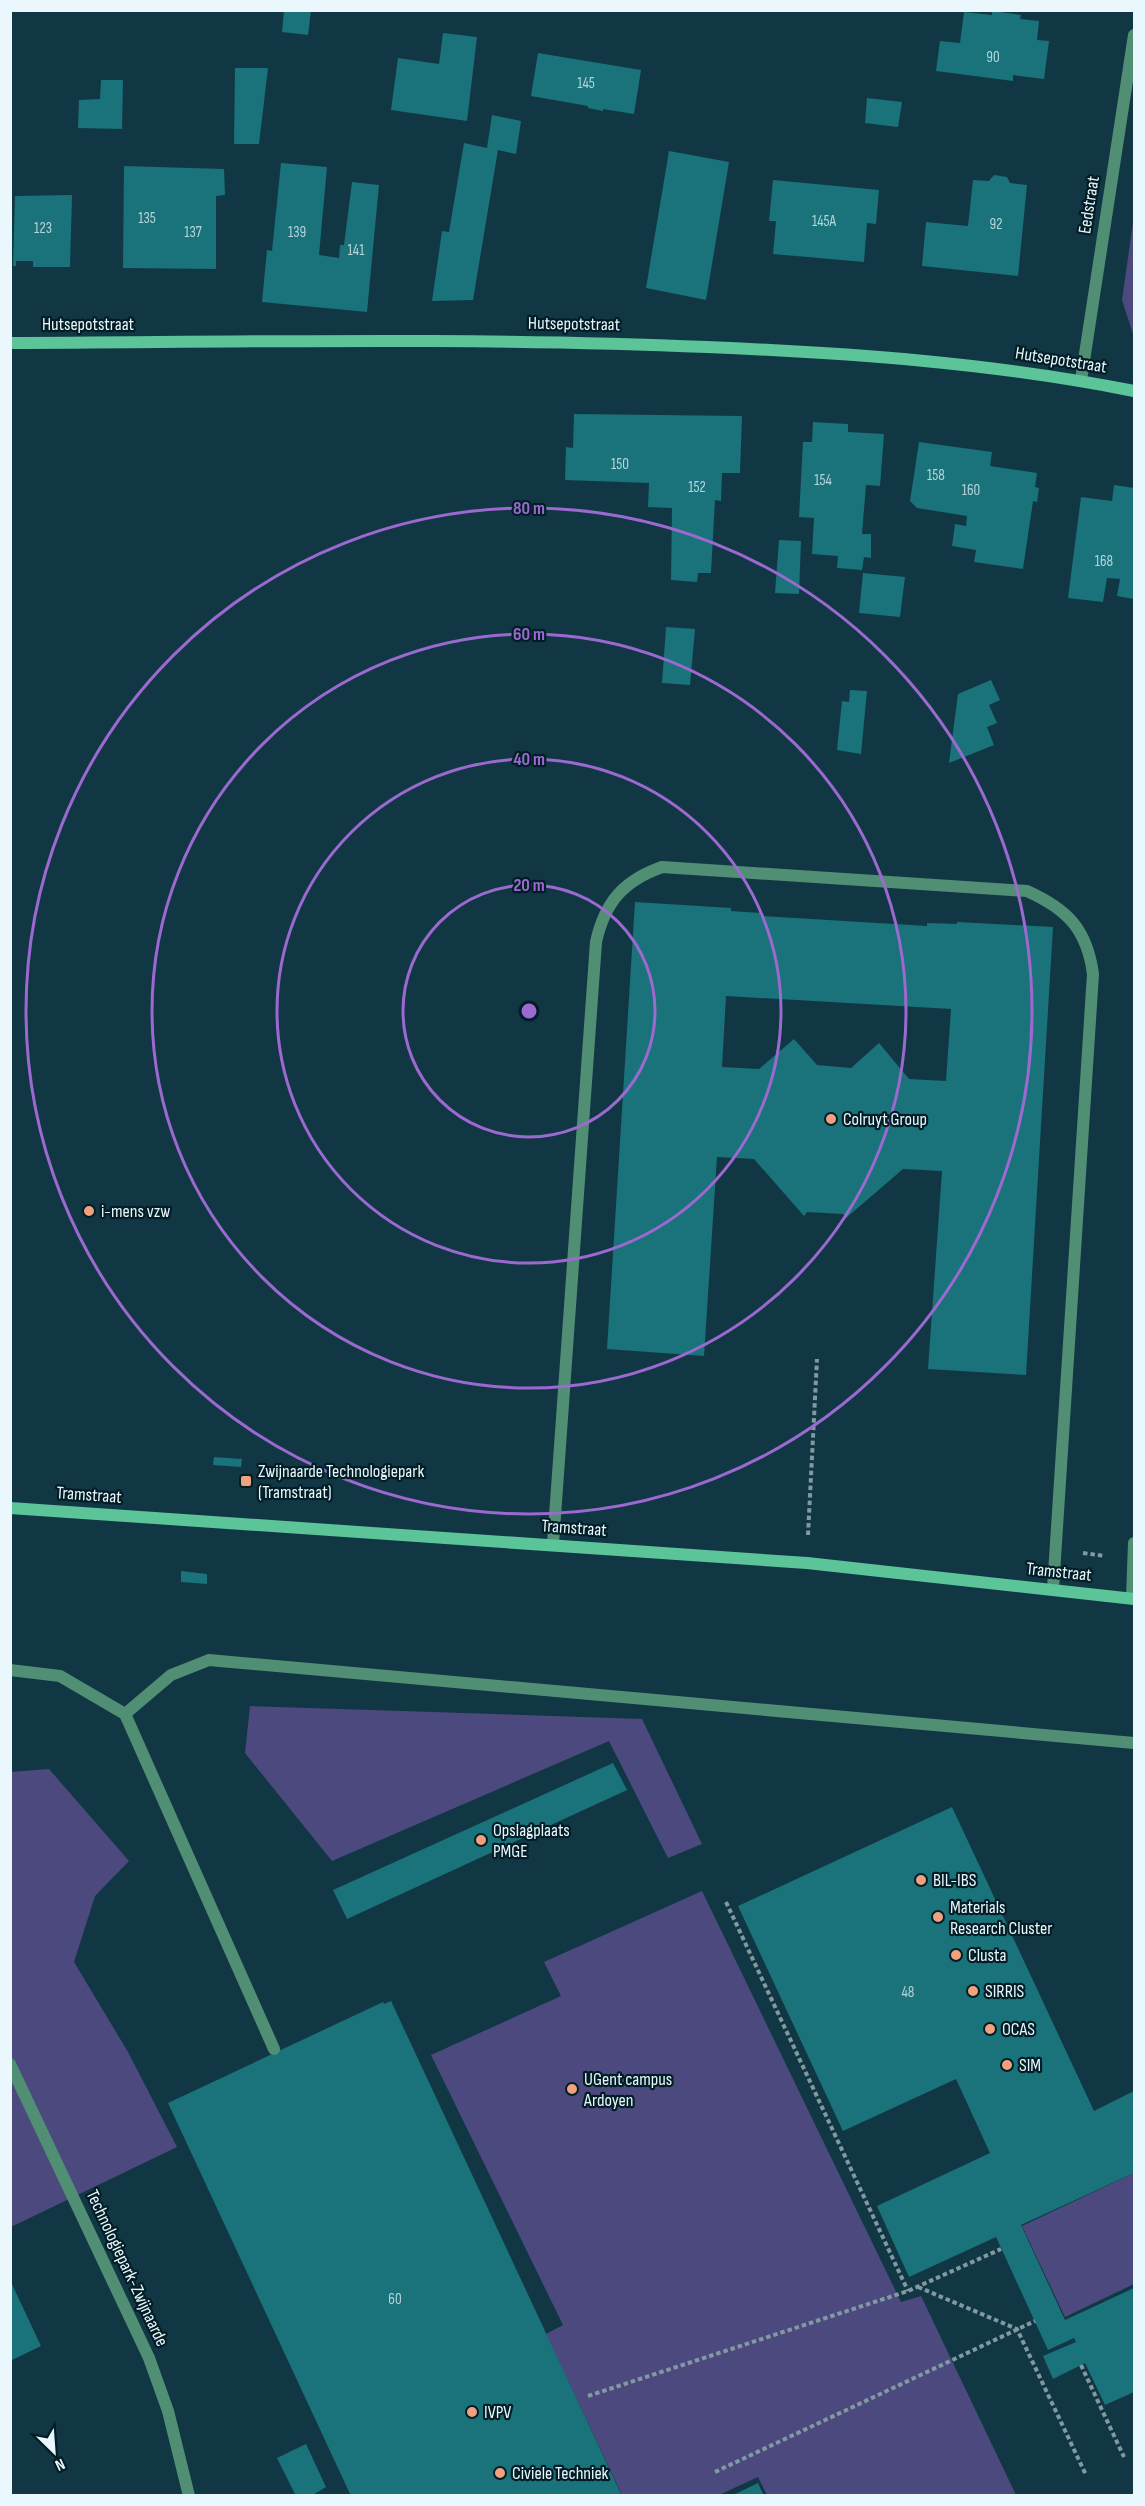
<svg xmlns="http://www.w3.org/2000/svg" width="1145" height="2506" font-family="'Sofia Sans Condensed',sans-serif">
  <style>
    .green { fill: #4b497e }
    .building { fill: #1a727a; fill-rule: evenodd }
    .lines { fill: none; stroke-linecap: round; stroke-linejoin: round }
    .path { stroke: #8099a2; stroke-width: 4; stroke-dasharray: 4.5 3; stroke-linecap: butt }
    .lane { stroke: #518f74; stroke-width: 12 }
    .street { stroke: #518f74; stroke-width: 12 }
    .secondary { stroke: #5bc499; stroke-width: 12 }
    .ring { fill: none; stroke: #9c69d1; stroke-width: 3 }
    .poi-dot { fill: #f2a17e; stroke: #011e27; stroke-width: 2 }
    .labels { text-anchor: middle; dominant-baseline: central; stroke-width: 4.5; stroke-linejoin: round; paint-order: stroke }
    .number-label { font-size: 15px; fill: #b6d6dc }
    .street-label { font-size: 18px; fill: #eaf7fc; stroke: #011e27 }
    .poi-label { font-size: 18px; fill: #eaf7fc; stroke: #011e27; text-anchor: start }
    .centre { fill: #9c69d1; stroke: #011e27; stroke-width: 3 }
    .ring-label { font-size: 18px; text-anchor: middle; font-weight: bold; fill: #9c69d1; stroke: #011e27; stroke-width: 4.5; stroke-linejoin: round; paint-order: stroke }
  </style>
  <rect width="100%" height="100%" fill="#123744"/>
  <path class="green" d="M 1134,215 L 1134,337 L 1122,300 Z
    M 250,1706 L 642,1719 L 702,1844 L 668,1858 L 609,1741 L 332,1861 L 245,1753 Z
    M 49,1769 L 129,1861 L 95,1896 L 74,1962 L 128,2052 L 177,2147 L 11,2227 L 11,1772 Z
    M 702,1891 L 901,2302 L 921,2296 L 1016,2495 L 767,2495 L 758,2477 L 719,2495 L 622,2495 L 546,2334 L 563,2325 L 431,2055 L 561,1996 L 544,1962 Z
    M 1134,2173 L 1134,2284 L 1065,2317 L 1022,2226 Z"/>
  <path class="building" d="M 284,10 L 311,10 L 308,35 L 282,32 Z
    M 992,11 L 1021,15 L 1020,19 L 1039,21 L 1037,40 L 1049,41 L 1044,79 L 1013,75 L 1013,81 L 936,71 L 940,41 L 960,43 L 964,12 L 992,15 Z
    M 443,33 L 477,37 L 467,121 L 391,110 L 398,58 L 439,64 Z
    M 538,53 L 641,70 L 634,114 L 603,109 L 603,111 L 588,108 L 588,106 L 531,96 Z
    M 235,68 L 268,68 L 259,144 L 234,144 Z
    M 101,80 L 123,80 L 122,129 L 78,128 L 79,100 L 100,99 Z
    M 867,98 L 902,102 L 898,127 L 865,123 Z
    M 492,115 L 521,121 L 516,154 L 498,150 L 473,300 L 432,301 L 442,231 L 449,232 L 464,143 L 487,148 Z
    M 669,151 L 729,162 L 706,300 L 646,288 Z
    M 281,163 L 327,167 L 319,255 L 339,258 L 340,245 L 344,245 L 352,182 L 379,185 L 367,312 L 262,302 L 267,250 L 272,251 Z
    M 124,166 L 224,169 L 225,195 L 216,196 L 216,269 L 123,268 Z
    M 994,175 L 1007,177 L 1010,183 L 1027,185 L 1018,276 L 922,266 L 926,222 L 968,226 L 973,180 L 989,181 Z
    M 773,180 L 879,190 L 876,224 L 867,223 L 864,262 L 773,254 L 776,221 L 769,221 Z
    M 72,195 L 70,267 L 33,267 L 33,261 L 16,261 L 16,266 L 13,266 L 15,196 Z
    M 574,414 L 742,416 L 740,473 L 722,473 L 721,501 L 715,500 L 711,573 L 698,573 L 697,582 L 671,580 L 672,508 L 648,507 L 649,483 L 565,480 L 566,447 L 573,448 Z
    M 813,422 L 848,424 L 848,432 L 884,434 L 880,486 L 866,485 L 862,534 L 871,534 L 871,558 L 864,557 L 862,570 L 837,568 L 838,556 L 812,554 L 814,518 L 799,517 L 803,442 L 812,442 Z
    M 919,442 L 992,452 L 990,466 L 1037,473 L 1035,487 L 1039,488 L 1037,502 L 1033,501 L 1023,569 L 974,562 L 976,550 L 952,546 L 955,524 L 966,526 L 967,516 L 917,508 L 910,501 Z
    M 1114,485 L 1134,488 L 1134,599 L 1117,596 L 1120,579 L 1107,578 L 1103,602 L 1068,598 L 1081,497 L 1112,501 Z
    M 779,540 L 801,541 L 799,594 L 775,593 Z
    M 863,573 L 905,577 L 900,617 L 859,613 Z
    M 666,627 L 695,629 L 690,685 L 662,683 Z
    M 991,680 L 1000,700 L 989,705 L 997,723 L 987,727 L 994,745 L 949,763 L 958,694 Z
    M 850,690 L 867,691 L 861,754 L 837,750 L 842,701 L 849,702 Z
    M 635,902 L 731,908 L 731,911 L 760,913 L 760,916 L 927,926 L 927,923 L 957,924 L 957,922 L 1053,927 L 1026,1375 L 928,1369 L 942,1171 L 903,1169 L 846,1218 L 843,1214 L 807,1212 L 804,1216 L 754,1159 L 717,1157 L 704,1356 L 607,1349 ZM 726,996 L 951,1009 L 946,1081 L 909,1079 L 879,1043 L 851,1068 L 817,1065 L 794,1039 L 759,1069 L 722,1067 Z
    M 214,1457 L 242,1459 L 241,1467 L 213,1465 Z
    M 181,1571 L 207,1574 L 207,1584 L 181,1582 Z
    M 613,1763 L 627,1790 L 347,1919 L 333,1890 Z
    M 952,1807 L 1094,2111 L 1134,2091 L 1134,2173 L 1021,2225 L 1065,2320 L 1134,2288 L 1134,2392 L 1105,2405 L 1085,2363 L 1053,2379 L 1043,2356 L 1076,2342 L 1074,2338 L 1048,2350 L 996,2237 L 909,2277 L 877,2206 L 990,2153 L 956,2079 L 843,2131 L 738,1906 Z
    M 391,2001 L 622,2496 L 351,2496 L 168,2103 L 383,2002 L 384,2004 Z
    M 10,2280 L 41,2346 L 10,2361 Z
    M 306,2444 L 326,2487 L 311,2496 L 296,2496 L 277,2458 Z
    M 758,2483 L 764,2496 L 731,2496 Z"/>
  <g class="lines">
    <path class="path" d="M 808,1535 L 817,1359
      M 1083,1553 L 1105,1556
      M 726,1902 L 908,2291
      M 918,2287 L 1017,2329 L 1086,2475
      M 1081,2365 L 1124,2457
      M 588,2396 L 908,2291 L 1001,2249
      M 715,2472 L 1035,2321"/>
    <path class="lane" d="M 553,1544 L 596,942 C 605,902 623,881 662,867 L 1027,891 C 1067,909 1087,929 1093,974 L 1053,1589
      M 1132,1598 L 1134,1543
      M 10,1670 L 60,1676 L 125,1714 L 171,1675 L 209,1660 L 1134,1743
      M 125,1714 L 274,2049"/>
    <path class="street" d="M 1081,380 L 1134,35
      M 10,2064 L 149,2358 L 168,2411 L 189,2496"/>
    <path class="secondary" d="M 10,343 C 243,342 475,337 707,347 C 850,353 994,363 1134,391
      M 10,1508 L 807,1563 L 1134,1599"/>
  </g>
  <g class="ring">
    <circle cx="529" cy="1011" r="126"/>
    <circle cx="529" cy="1011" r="252"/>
    <circle cx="529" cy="1011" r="377"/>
    <circle cx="529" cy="1011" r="503"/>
  </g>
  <g class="poi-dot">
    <circle cx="831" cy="1119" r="6"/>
    <circle cx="89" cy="1211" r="6"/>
    <rect x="240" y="1475" width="12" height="12" rx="3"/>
    <circle cx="481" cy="1840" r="6"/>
    <circle cx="921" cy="1880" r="6"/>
    <circle cx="938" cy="1917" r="6"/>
    <circle cx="956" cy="1955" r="6"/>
    <circle cx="973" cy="1991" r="6"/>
    <circle cx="990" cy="2029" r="6"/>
    <circle cx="1007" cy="2065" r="6"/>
    <circle cx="572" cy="2089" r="6"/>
    <circle cx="472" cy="2412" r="6"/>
    <circle cx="500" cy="2473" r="6"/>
  </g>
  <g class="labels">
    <g class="number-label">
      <text x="993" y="57">90</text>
      <text x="586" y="83">145</text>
      <text x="147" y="218">135</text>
      <text x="824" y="221">145A</text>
      <text x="996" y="224">92</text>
      <text x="43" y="228">123</text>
      <text x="193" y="232">137</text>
      <text x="297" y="232">139</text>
      <text x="356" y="250">141</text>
      <text x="620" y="464">150</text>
      <text x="936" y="475">158</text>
      <text x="823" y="480">154</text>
      <text x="697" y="487">152</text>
      <text x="971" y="490">160</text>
      <text x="1104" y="561">168</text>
      <text x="908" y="1992">48</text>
      <text x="395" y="2299">60</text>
    </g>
    <g class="street-label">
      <text transform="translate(1089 205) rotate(-81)">Eedstraat</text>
      <text x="88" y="324">Hutsepotstraat</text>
      <text transform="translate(574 324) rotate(1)">Hutsepotstraat</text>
      <text transform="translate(1061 360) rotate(9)">Hutsepotstraat</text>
      <text transform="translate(89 1495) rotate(4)">Tramstraat</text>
      <text transform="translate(574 1528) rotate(4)">Tramstraat</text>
      <text transform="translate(1059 1572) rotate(6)">Tramstraat</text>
      <text transform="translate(127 2268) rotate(65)">Technologiepark-Zwijnaarde</text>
    </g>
    <g class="poi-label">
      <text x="843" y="1119">Colruyt Group</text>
      <text x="101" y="1211">i-mens vzw</text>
      <text x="258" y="1471">Zwijnaarde Technologiepark<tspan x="258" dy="21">(Tramstraat)</tspan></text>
      <text x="493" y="1830">Opslagplaats<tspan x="493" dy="21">PMGE</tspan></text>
      <text x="933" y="1880">BIL-IBS</text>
      <text x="950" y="1907">Materials<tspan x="950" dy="21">Research Cluster</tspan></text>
      <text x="968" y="1955">Clusta</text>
      <text x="985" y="1991">SIRRIS</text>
      <text x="1002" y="2029">OCAS</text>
      <text x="1019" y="2065">SIM</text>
      <text x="584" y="2079">UGent campus<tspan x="584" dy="21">Ardoyen</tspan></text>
      <text x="484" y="2412">IVPV</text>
      <text x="512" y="2473">Civiele Techniek</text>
    </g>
  </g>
  <circle cx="529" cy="1011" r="9" class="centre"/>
  <g class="ring-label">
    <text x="529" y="514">80 m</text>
    <text x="529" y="640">60 m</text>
    <text x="529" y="765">40 m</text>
    <text x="529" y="891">20 m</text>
  </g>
  <rect width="1145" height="2506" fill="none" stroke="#eaf7fc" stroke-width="24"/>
  <g transform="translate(54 2452) rotate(155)" stroke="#011e27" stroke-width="4.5" paint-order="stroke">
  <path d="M0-4.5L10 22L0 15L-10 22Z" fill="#eaf7fc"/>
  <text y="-9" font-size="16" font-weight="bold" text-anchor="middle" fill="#eaf7fc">N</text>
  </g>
</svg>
